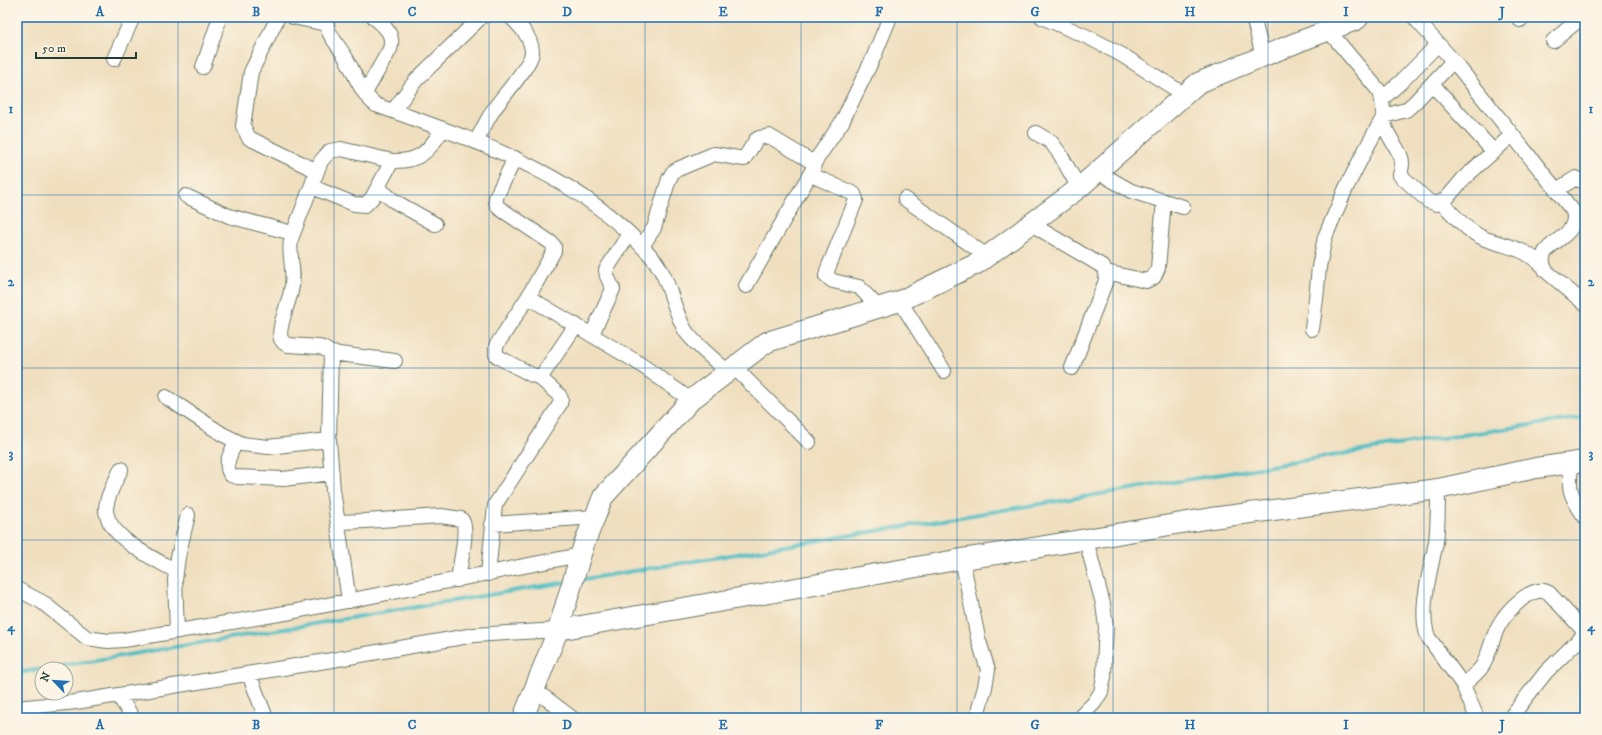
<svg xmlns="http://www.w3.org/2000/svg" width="1602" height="735" font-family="'IM FELL DW Pica',serif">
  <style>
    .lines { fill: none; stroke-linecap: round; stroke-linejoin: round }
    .stream { stroke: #50bec5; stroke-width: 4 }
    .street-casing { stroke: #687665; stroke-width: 16 }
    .secondary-casing { stroke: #687665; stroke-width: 22 }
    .street { stroke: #fff; stroke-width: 14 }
    .secondary { stroke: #fff; stroke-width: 20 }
    .grid { fill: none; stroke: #1f6fb2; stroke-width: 1; stroke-opacity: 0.55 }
    .neatline { fill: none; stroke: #1f6fb2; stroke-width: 1.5 }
    .grid-label { font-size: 13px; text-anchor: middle; font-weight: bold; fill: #1f6fb2 }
  </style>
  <rect width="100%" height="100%" fill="#fcf5e5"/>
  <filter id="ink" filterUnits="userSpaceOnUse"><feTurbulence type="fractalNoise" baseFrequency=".025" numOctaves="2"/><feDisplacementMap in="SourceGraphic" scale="8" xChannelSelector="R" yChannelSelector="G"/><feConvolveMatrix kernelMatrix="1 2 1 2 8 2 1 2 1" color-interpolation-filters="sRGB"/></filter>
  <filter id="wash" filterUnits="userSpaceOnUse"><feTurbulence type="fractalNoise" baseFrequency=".012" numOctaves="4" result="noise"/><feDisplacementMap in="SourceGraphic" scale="16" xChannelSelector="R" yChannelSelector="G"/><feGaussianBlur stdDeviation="0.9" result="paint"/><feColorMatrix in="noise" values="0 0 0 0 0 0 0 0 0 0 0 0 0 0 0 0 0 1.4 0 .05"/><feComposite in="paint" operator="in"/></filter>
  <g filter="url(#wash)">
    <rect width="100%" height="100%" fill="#f0dfbf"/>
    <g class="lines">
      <path class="stream" d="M 579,580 L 1416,442 L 1585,417
        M 42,669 L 567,582
        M 17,673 L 42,669"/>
    </g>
  </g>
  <g filter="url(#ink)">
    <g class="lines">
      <defs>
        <path id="street" d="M 278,17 L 251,72 L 243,126 L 249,138 L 317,171
          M 293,17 L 326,24
          M 327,17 C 326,23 327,27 329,32 C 334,41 341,50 346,58 C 355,74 361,94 376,105 C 476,141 579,173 651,256 C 670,277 671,305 685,330 C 691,341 717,362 728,372
          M 1042,17 L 1090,38 L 1122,55 L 1185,95
          M 1253,17 L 1263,56
          M 1414,17 L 1456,64 L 1573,211 C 1582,242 1529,241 1546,271 L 1585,304
          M 1520,20 L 1524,17
          M 1328,30 L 1380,92 C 1384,104 1382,115 1385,126 C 1388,139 1402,151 1402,163 C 1402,167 1401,171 1400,175 L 1428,201 L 1437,204 L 1447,198 L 1464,178 L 1512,135
          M 1553,41 L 1582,17
          M 114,59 L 133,17
          M 203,67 L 220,17
          M 1432,84 L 1494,152
          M 365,93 L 390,49 C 395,34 384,26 374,17
          M 1382,99 L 1403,80 L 1438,44
          M 393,111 L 416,80 L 481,17
          M 1036,133 L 1051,142 L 1060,154 L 1079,188
          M 476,142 C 481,132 486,122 492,112 C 500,99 533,64 532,51 C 531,37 520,26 511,17
          M 515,158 L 497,195 C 495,200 495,203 499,208 L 550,242 L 554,246 L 554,251 L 528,297 L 496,346 L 496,355 L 500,358 L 532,375 L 539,377 L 543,374 L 576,325
          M 1098,172 L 1131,191 L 1183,207
          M 312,187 L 354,204 L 365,205 L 372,198 L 392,161
          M 378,188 L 394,201 L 435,224
          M 1556,190 L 1576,178 L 1585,183
          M 186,196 L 229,216 L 292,233
          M 905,199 L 987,256
          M 1441,202 C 1454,215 1466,230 1483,238 C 1495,243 1507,245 1519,250 C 1528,253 1535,259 1542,265
          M 1031,224 L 1102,266 C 1107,271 1107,276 1105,283 L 1072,368
          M 642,246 L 654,228 L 669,179 L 673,172 L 678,169 L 714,154 L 744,159 L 756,140 L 759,138 L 769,136 L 814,163
          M 1106,272 L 1146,281 L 1154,277 L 1158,268 L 1164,201
          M 746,286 L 813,169
          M 528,297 L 637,362 L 691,400
          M 900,301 L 944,371
          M 879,308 L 859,287 L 833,281 L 826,276 L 827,271 L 856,200 L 854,194 L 816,177 L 813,173 L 814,163 L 842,122 L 874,56 L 890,17
          M 1312,329 L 1316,299 L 1319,267 L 1325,237 L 1346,188 L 1369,143 L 1384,116 L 1406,110 L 1415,102 L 1453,61
          M 592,334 L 613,289 L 607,276 L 606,270 L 629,234
          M 331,353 L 395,361
          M 734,367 L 809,442
          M 166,397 L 222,434 L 242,444 L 268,447 L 329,440
          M 236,442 C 231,453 223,464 231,475 L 237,477 L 283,479 L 332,473
          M 1572,463 C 1567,488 1570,496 1585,517
          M 121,469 C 116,481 106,496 106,510 C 108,538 155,559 176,571
          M 1438,489 C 1438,507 1438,524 1436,542 C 1431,569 1418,610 1428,637 L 1463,685 L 1477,718
          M 338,522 L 365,521 L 441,516 L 461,519 C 470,528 459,567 458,580
          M 492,524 L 595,517
          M 962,559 L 978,638 L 988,670 L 985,687 L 979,708 L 979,718
          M 488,574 L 495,505 L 560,404 L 561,399 L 559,395 L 539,377
          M 17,589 L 42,602 L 87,638 L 108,641 L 124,640 L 291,612 L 580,555
          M 349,601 L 333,490 L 329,440 L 331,353 L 323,348 L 319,347 L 288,345 C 285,344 283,343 281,339 C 277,329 289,302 291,291 C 296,273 288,257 291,239 L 321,161 L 330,151 L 341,149 L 392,161 C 421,162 428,151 443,129
          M 177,631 L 175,580 L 178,557 L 188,515
          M 249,674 L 266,718
          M 1463,685 C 1470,679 1478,673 1483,665 C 1490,653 1492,637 1499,625 C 1507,611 1532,583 1549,593 L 1585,632
          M 533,690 L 547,699 L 572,718
          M 118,695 L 133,718
          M 17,708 L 76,702 L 332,660 L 474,635 L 558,630
          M 1079,718 L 1094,703 L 1101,692 L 1104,677 L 1105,646 L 1106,627 L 1103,604 L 1086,540
          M 1510,718 L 1546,672 L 1585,634"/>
        <path id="secondary" d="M 558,630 L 962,559 L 1016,551 L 1211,518 L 1438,489 L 1536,468 L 1585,461
          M 523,718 L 558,630 L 584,544 L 603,497 L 691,400 L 767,342 L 900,301 L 978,263 L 1079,188 L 1198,83 L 1298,42 L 1356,20 L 1359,17"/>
      </defs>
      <use href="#street" class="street-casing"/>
      <use href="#secondary" class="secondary-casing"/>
      <use href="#street" class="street"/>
      <use href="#secondary" class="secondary"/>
    </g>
  </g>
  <path class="grid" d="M 178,17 L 178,718M 334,17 L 334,718M 489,17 L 489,718M 645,17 L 645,718M 801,17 L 801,718M 957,17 L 957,718M 1113,17 L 1113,718M 1268,17 L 1268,718M 1424,17 L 1424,718M 17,195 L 1585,195M 17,368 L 1585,368M 17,540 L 1585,540"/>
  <rect width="1602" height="735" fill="none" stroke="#fcf5e5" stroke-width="44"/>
  <g transform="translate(54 681) rotate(295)"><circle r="19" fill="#fcf5e5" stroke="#a4ab9e"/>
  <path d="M0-3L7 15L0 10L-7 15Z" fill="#1f6fb2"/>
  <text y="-6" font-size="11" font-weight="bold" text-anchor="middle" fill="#1f3d34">N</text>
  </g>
  <path d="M36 52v6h100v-6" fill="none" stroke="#1f3d34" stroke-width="2"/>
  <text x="42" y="52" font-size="12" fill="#1f3d34" stroke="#fcf5e5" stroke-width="3" paint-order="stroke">50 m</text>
  <rect x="22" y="22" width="1558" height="691" class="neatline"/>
  <g class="grid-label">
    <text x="100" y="16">A</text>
    <text x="256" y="16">B</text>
    <text x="412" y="16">C</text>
    <text x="567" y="16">D</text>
    <text x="723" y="16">E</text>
    <text x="879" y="16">F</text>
    <text x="1035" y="16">G</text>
    <text x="1190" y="16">H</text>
    <text x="1346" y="16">I</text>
    <text x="1502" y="16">J</text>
    <text x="11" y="113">1</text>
    <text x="1591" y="113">1</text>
    <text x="11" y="286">2</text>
    <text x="1591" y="286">2</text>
    <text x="11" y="458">3</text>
    <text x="1591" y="458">3</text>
    <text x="11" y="631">4</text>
    <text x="1591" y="631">4</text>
    <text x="100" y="729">A</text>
    <text x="256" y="729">B</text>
    <text x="412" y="729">C</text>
    <text x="567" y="729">D</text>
    <text x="723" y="729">E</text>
    <text x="879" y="729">F</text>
    <text x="1035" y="729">G</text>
    <text x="1190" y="729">H</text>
    <text x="1346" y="729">I</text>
    <text x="1502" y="729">J</text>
  </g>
</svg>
